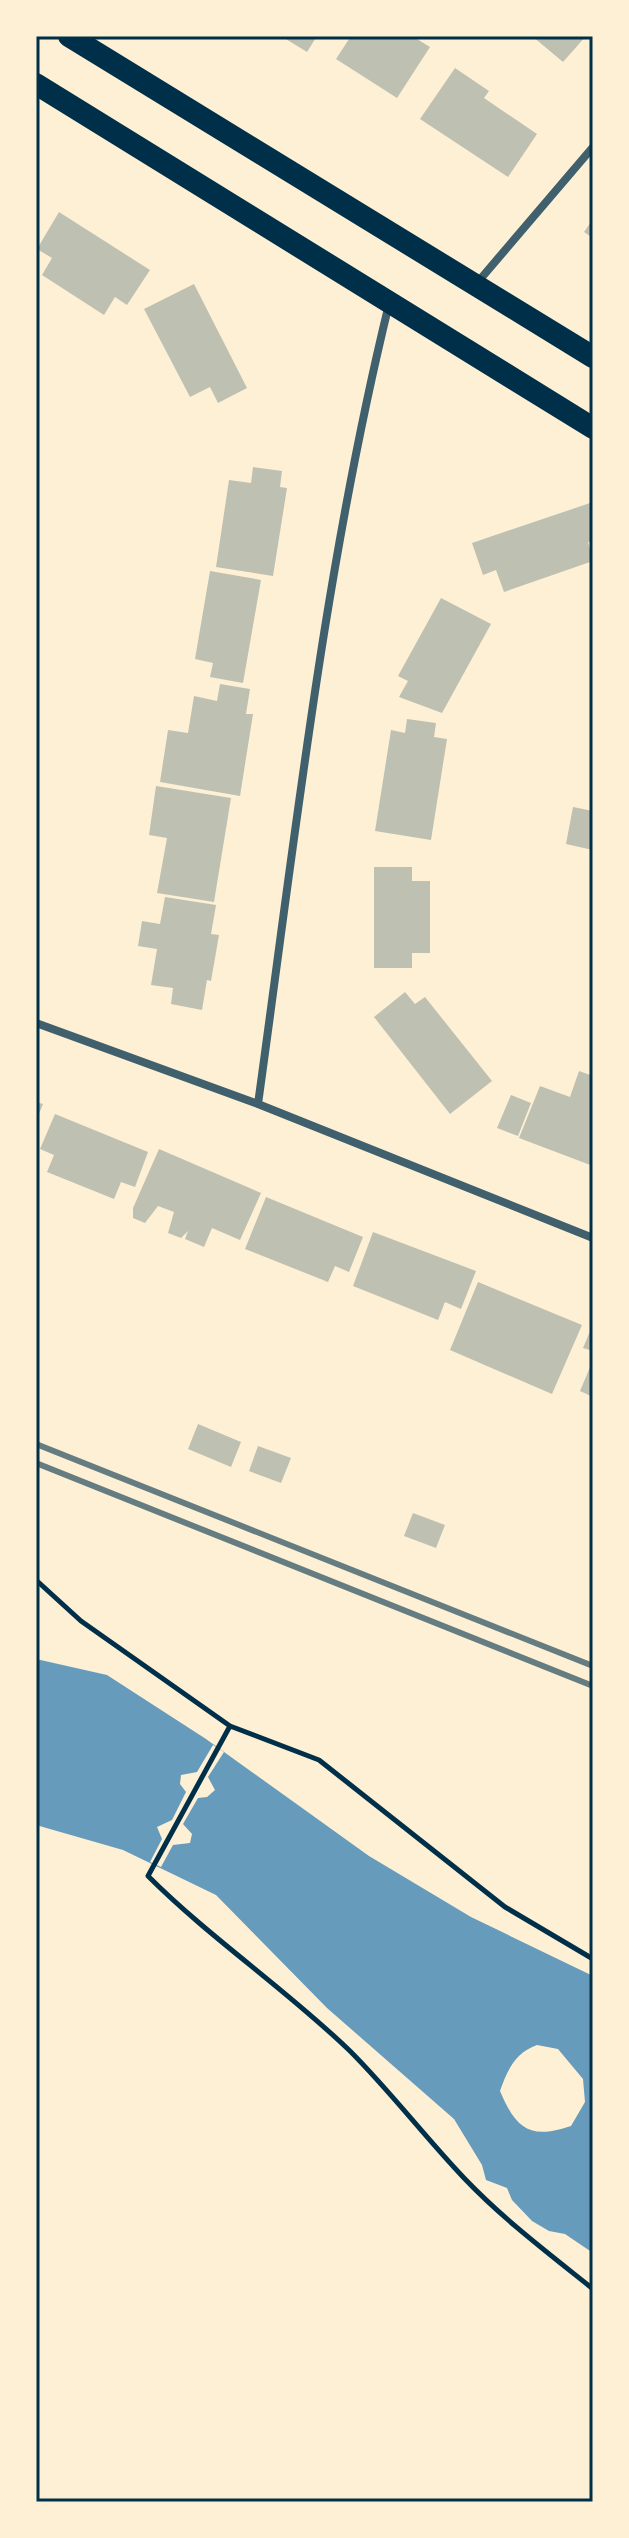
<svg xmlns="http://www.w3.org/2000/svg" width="629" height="2538" font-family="Overpass,sans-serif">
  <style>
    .water { fill: #669bbc; fill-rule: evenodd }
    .pier { fill: #fdf0d5 }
    .building { fill: #bec0b2 }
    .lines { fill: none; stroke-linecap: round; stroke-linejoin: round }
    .path { stroke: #003049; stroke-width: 5 }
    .minor { stroke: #3f606c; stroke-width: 8 }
    .trunk { stroke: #003049; stroke-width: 22 }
    .rail { stroke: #657d81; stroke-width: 6 }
    .neatline { fill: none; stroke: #003049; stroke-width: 3 }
  </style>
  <rect width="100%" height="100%" fill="#fdf0d5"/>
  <path class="water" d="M 36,1659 L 107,1675 L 206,1739 L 369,1856 L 471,1917 L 593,1976 L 593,2253 L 565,2234 L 549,2231 L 532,2221 L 512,2200 L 507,2188 L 486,2180 L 482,2165 L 454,2119 L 327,2008 L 216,1895 L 123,1850 L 36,1825 ZM 537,2045 L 558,2049 L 583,2079 L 585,2102 L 571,2126 C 530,2140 516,2129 500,2091 C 508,2069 515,2053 537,2045 Z"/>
  <path class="pier" d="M 213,1745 L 224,1752 L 208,1777 L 215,1790 L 207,1797 L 198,1798 L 183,1824 L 192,1834 L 190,1843 L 173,1845 L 161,1867 L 150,1862 L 162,1839 L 157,1827 L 172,1820 L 186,1792 L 180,1784 L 181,1775 L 197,1772 Z"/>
  <path class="building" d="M 281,36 L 317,36 L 307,52 Z
    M 351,36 L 412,36 L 430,47 L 397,98 L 336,59 Z
    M 532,36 L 586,36 L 563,62 Z
    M 455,68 L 489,91 L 484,98 L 537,134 L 508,177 L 420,119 Z
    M 59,212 L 150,270 L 127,305 L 115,297 L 104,315 L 42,275 L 52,258 L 37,249 Z
    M 593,219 L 593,238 L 584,232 Z
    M 194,284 L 247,388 L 218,403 L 210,387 L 190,397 L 144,309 Z
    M 253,467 L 282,471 L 280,487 L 287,488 L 273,576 L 216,567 L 229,480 L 251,483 Z
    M 593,502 L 593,541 L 588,542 L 593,561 L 504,592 L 496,570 L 483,575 L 472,543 Z
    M 210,571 L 261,580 L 243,683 L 210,677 L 213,663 L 195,659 Z
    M 441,598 L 491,624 L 442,713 L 399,697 L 408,681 L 398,676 Z
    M 220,684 L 250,689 L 246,714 L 253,714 L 240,796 L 160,782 L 168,730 L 188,733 L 194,696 L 217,701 Z
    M 407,719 L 436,723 L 434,737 L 447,739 L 431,840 L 375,831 L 391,730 L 405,733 Z
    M 156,786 L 231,798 L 214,902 L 157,893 L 167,838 L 149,835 Z
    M 573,807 L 593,811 L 593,850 L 566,844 Z
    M 374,867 L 412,867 L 412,881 L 430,881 L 430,953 L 412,953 L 412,968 L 374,968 Z
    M 165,897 L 216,905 L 211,934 L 219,935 L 211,981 L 207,980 L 202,1010 L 171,1004 L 173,988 L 151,985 L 157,949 L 138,946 L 142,921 L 160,924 Z
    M 405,992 L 415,1004 L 425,997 L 492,1081 L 450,1114 L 374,1017 Z
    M 579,1071 L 593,1076 L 593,1166 L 519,1138 L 540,1086 L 570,1097 Z
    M 511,1095 L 531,1103 L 518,1136 L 497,1128 Z
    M 36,1102 L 43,1104 L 36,1121 Z
    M 55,1114 L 148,1152 L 135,1187 L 121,1182 L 114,1199 L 47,1172 L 54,1155 L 40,1149 Z
    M 159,1149 L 261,1193 L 240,1240 L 212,1228 L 204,1247 L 185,1239 L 188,1231 L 181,1238 L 168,1233 L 174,1212 L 158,1206 L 145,1223 L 133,1218 L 133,1208 Z
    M 266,1197 L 363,1237 L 349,1272 L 335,1266 L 328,1282 L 245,1249 Z
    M 373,1232 L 476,1271 L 461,1309 L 445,1302 L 438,1320 L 353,1286 Z
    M 478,1282 L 582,1325 L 552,1394 L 450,1350 Z
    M 593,1324 L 593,1351 L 583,1348 Z
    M 593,1360 L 593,1397 L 580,1391 Z
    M 198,1424 L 241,1442 L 231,1467 L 188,1449 Z
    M 258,1446 L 291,1458 L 281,1483 L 249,1471 Z
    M 413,1513 L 445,1525 L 436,1548 L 404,1536 Z"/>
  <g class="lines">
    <path class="path" d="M 36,1580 L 81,1621 L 230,1726 L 319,1760 L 505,1907 L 593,1959
      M 230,1726 L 148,1876 C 211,1939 286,1989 350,2051 C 390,2091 425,2137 464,2178 C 503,2219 548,2253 593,2289"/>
    <path class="minor" d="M 477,283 L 593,147
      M 36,1023 L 258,1104 L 593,1238
      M 258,1104 C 295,837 325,566 389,304"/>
    <path class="trunk" d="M 69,36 L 593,357
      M 36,84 L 593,428"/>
    <path class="rail" d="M 36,1444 L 593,1666
      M 36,1463 L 593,1686"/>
  </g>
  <rect width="629" height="2538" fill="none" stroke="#fdf0d5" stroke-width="76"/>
  <rect x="38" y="38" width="553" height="2462" class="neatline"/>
</svg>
